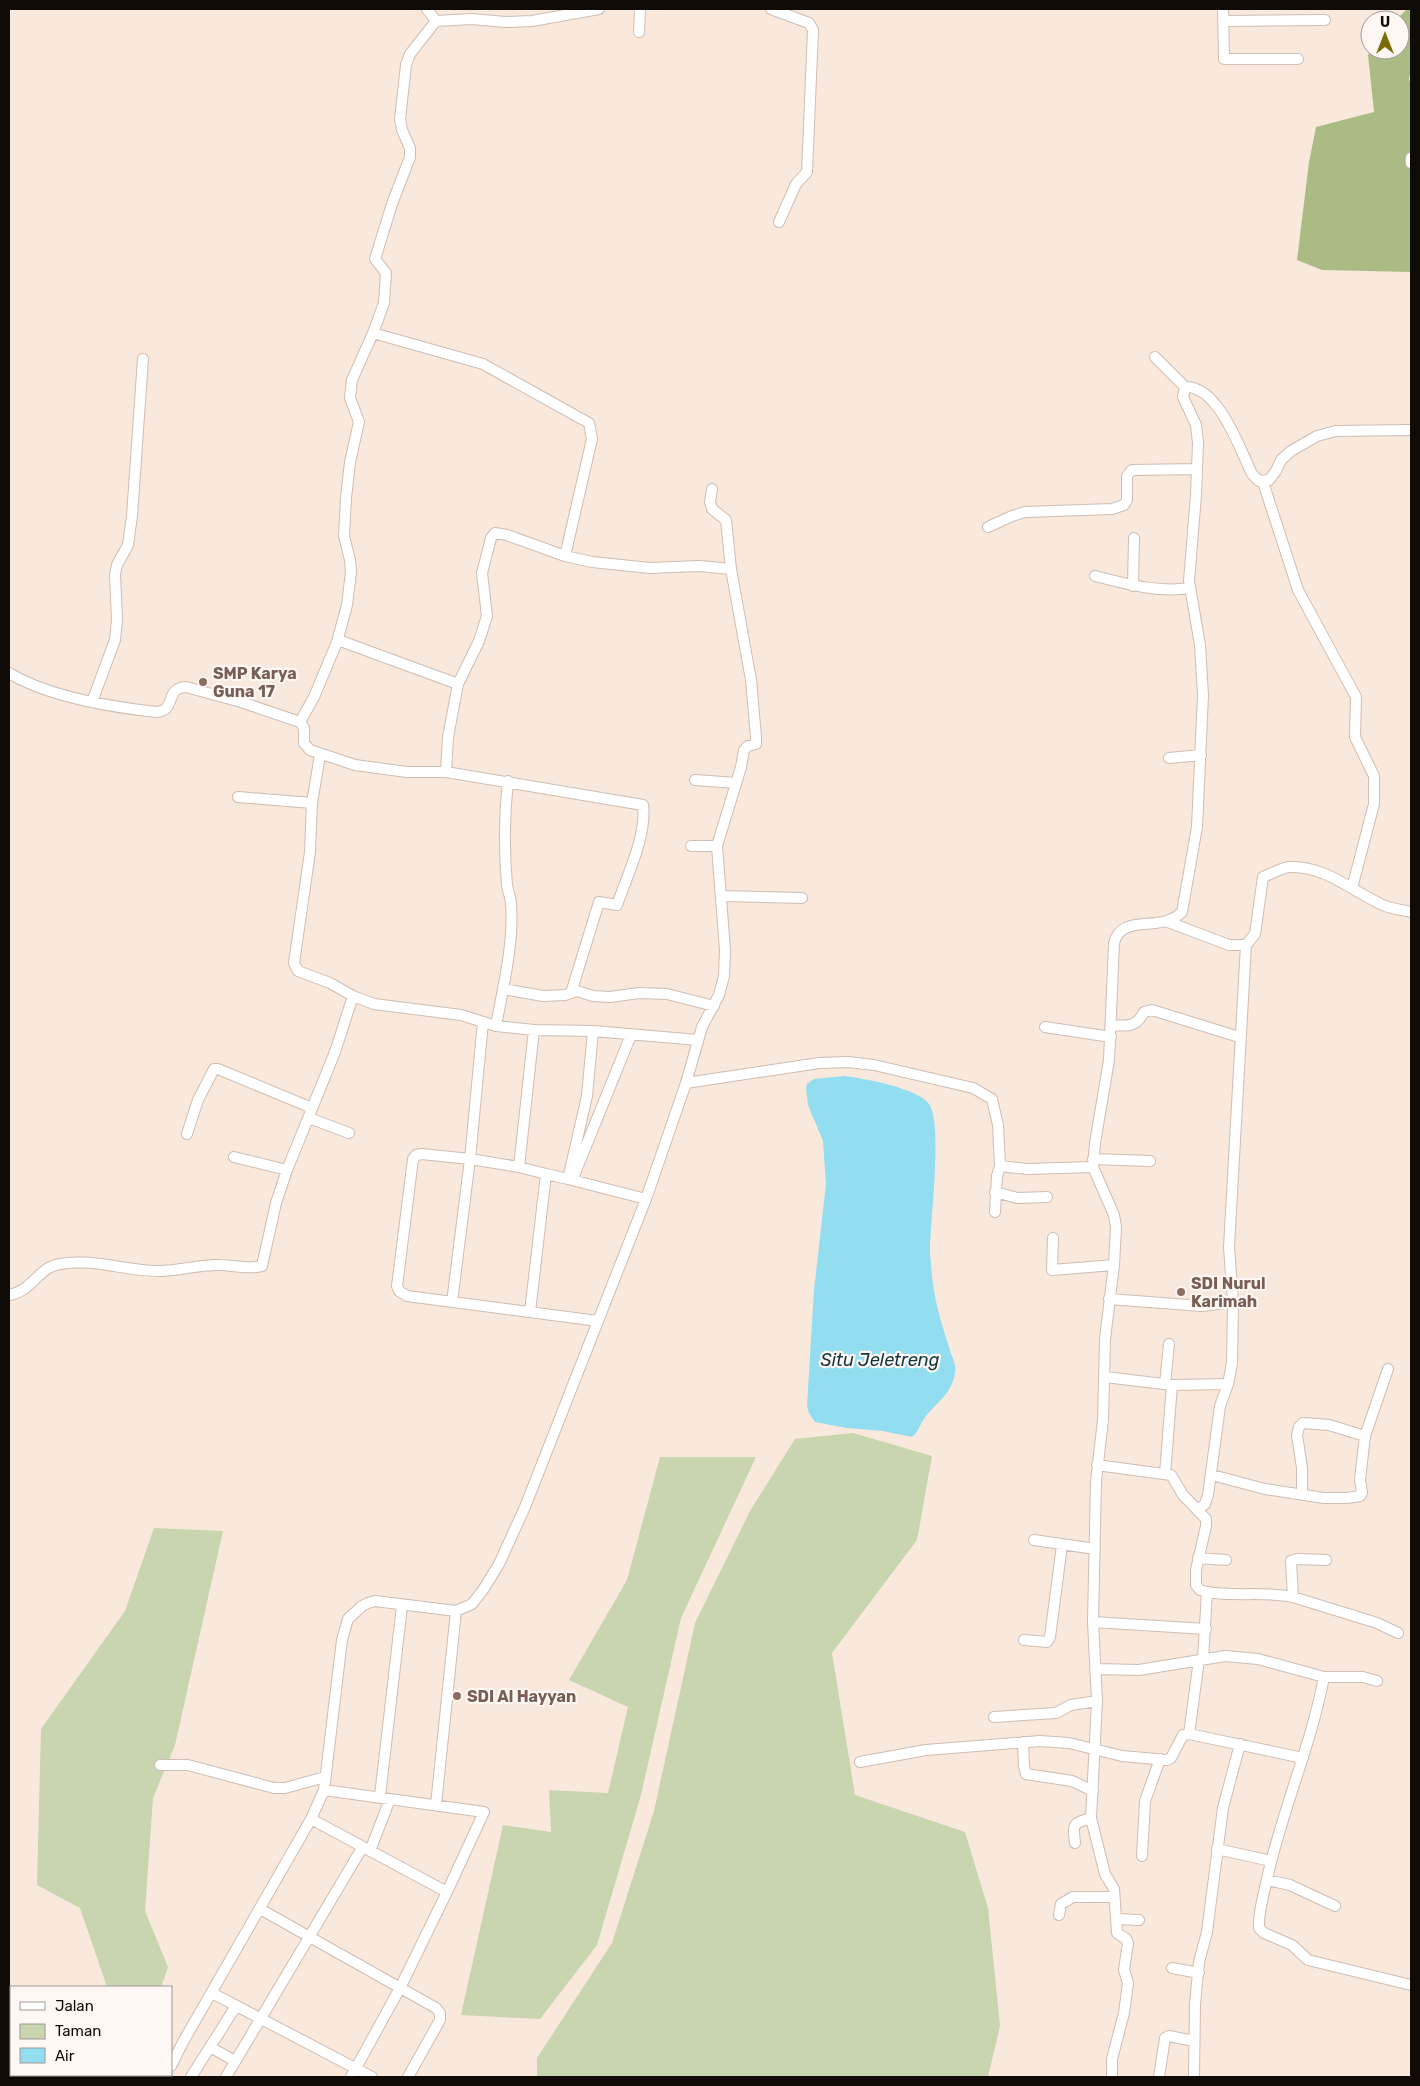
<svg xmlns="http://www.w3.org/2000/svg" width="1420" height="2086" font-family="Rubik,sans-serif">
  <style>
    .green { fill: #c8d5af }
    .forest { fill: #aabc84 }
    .water { fill: #92ddf0 }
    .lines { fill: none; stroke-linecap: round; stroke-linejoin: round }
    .minor-casing { stroke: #cebeb3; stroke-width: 12 }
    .minor { stroke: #fff; stroke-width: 10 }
    .education-dot { fill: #8d6e63; stroke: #fef7f3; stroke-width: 2 }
    .labels { text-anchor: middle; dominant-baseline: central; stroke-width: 4.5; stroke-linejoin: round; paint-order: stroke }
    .education-label { font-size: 16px; font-weight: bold; fill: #785e54; stroke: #fef7f3; text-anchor: start }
    .water-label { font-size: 18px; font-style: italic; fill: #12363f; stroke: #fef7f3 }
  </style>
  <rect width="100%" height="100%" fill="#f9e8dc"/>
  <path class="green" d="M 853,1433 L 932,1456 L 917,1540 L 832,1653 L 855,1795 L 965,1832 L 988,1908 L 1000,2026 L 988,2077 L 537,2077 L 537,2058 L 612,1943 L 654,1811 L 695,1623 L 750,1511 L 795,1439 Z
    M 660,1457 L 756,1457 L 681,1618 L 641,1795 L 597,1945 L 540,2019 L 461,2015 L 503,1825 L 551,1832 L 549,1790 L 608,1793 L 628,1707 L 569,1680 L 627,1580 Z
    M 154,1528 L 223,1531 L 175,1745 L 153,1798 L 145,1911 L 168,1967 L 161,1987 L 105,1987 L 106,1984 L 80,1908 L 37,1885 L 41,1729 L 125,1611 Z"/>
  <path class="forest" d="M 1407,9 L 1411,9 L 1411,70 L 1409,79 L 1411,85 L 1411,272 L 1322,270 L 1297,260 L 1309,162 L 1316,127 L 1374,112 L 1368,55 L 1372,50 L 1400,50 L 1400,20 L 1396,20 Z"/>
  <path class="water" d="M 844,1076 C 862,1078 918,1088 929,1104 C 943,1124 930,1221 930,1251 C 931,1266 932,1281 935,1296 C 938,1313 944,1331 949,1347 C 951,1355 957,1365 955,1373 C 952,1393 938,1401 926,1416 C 920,1423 920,1430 912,1437 L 883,1431 L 847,1428 L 815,1422 L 809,1413 L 807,1406 L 814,1290 L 826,1184 L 823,1141 L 808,1105 L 806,1088 L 807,1084 L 814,1079 Z"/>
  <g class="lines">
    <defs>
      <path id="minor" d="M 427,9 L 436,21 L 472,19 L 505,22 L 532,21 L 599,9
        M 771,9 L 809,23 L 813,30 L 807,172 L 796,184 L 779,222
        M 1223,9 L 1224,59 L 1298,59
        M 1224,21 L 1325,20
        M 639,32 L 640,9
        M 1411,158 L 1411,163
        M 373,333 L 483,364 L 589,423 L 592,439 L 565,556 L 592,562 L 650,568 L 699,566 L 731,569 L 751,680 L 756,737 L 756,744 L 748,746 L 744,750 L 741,767 L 717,846
        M 1185,387 C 1218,385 1240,449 1252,474 L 1259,481 L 1269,480 L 1276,471 L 1281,460 L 1291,451 L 1317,436 L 1336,431 L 1411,430
        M 1263,482 L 1298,590 L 1356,697 L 1355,737 L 1374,776 L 1374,804 L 1352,888
        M 712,489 L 710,502 L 712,509 L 726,520 L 731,569
        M 988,527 L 1012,516 L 1025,512 L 1112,509 L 1124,505 L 1127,500 L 1127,476 L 1132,470 L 1197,469
        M 1095,576 C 1127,584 1157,593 1190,588
        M 1133,586 L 1134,538
        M 338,640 L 458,684
        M 9,673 C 47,696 111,707 156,712 C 177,711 164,688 186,687 L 241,702 L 300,722 L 304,728 L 304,743 L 310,750 L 355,765 L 407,772 L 446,772 L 643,805 C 647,835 627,876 617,905 L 599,902 L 571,993
        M 92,702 L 115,640 L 117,620 L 115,574 L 117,565 L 128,545 L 132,516 L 143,359
        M 300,722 L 314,697 L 337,642 L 347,605 L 351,572 L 350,560 L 344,536 L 346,498 L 350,462 L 359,422 L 350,398 L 352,380 L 373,333 L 384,303 L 386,273 L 375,259 L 392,204 L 410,157 L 410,148 L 402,130 L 400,119 L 406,65 L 410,54 L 436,21
        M 320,755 L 312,803 L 310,852 L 294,963 L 298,971 L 330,983 L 353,996 L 374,1004 L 461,1015 L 496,1026 L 534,1030 L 593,1031 L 698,1040
        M 1169,758 L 1201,755
        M 446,772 L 448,737 L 458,684 L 479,641 L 487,616 L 482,573 L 491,538 L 495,533 L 507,535 L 565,556
        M 695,780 L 736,783
        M 238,797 L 312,803
        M 691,846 L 717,846 L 725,950 L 724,976 L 719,995 L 702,1027 L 686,1083 L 819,1063 L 848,1062 L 874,1065 L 973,1088 L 992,1099 L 998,1125 L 1000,1166 L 997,1176 L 995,1212
        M 722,896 L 802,898
        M 1168,922 L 1229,945 L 1246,945 L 1255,934 L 1263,877 C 1271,874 1281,868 1289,867 C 1325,865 1353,892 1385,906 C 1393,909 1403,910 1411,912
        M 503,989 L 543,996 L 565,995 L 577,991 L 593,996 L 610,997 L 639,993 L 667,994 L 714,1006
        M 483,1022 L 470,1159 L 422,1154 L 416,1155 L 413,1159 L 397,1286 L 399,1291 L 407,1296 L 598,1321
        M 1111,1025 C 1127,1026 1136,1028 1144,1012 L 1152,1010 L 1239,1037
        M 496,1026 C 503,987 514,944 511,904 C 511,898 508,892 507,885 C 504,851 504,816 508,781
        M 1045,1027 L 1111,1037
        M 309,1118 L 349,1133
        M 187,1134 L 198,1100 L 214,1069 L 218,1069 L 312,1108
        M 234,1157 L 287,1170
        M 1093,1159 L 1150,1161
        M 1000,1166 L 1028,1169 L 1093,1167
        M 519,1167 L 534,1030
        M 573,1178 L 631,1035
        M 568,1179 L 646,1199
        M 995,1192 L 1017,1198 L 1047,1197
        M 1053,1238 L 1052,1270 L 1114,1265
        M 9,1295 C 33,1291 38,1267 60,1264 C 92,1258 126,1271 159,1271 C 180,1271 200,1264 220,1265 C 233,1265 249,1270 262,1266 L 276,1203 L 287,1170 L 335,1052 L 353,996
        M 1109,1299 L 1202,1306 L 1233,1302
        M 452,1302 L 470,1159 L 519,1167 L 546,1174
        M 530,1312 L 546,1174 L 568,1179 L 587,1096 L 593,1031
        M 1105,1377 L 1172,1385 L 1228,1384
        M 1165,1384 L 1169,1344
        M 1097,1465 L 1171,1475 L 1183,1495 L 1206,1519 L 1206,1526 L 1196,1570 L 1196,1585 L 1200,1590 L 1207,1592 L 1203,1659
        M 1165,1474 L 1172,1385
        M 1212,1475 L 1265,1489 L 1324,1498 L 1347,1498 L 1360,1496 L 1362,1493 L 1360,1479 L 1365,1436 L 1388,1369
        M 1302,1495 L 1302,1468 L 1297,1435 L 1299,1427 L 1303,1423 L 1329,1425 L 1365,1436
        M 1198,1509 L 1205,1504 L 1208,1495 L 1220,1406 L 1228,1384 L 1232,1363 L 1233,1302 L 1229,1247 L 1246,945
        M 1034,1540 L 1095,1549
        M 1198,1558 L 1226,1560
        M 1207,1592 C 1236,1597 1265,1591 1293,1597 L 1377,1623 L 1398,1633
        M 1293,1597 L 1291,1561 L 1297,1559 L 1326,1560
        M 1093,1622 L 1206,1629
        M 1024,1640 L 1047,1642 L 1050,1637 L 1062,1545
        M 1095,1669 L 1139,1670 L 1225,1656 L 1258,1659 L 1324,1677 L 1363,1677 L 1377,1681
        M 1324,1677 C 1311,1746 1282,1810 1267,1879 C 1264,1894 1258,1912 1259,1928 L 1264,1933 L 1292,1945 L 1308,1960 L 1411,1985
        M 994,1717 L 1056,1713 L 1071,1705 L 1097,1701
        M 1189,1734 L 1199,1660
        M 1023,1742 L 1024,1766 L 1026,1774 L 1072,1781 L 1093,1791
        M 860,1762 L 926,1750 L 1040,1741 L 1069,1743 L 1122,1756 L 1167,1760 L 1171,1758 L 1183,1735 L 1189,1734 L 1303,1758
        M 160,1765 L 188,1765 L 274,1788 L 285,1788 L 325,1777
        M 324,1790 L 484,1812 L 447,1892 L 400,1988 L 351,2077
        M 380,1796 L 402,1606
        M 436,1805 L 456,1611
        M 1091,1818 L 1105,1874 L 1114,1889 L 1117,1933 L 1126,1939 L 1128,1943 L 1124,1970 L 1128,1983 L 1124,2013 L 1112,2059 L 1112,2077
        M 311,1819 L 447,1892
        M 1075,1843 C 1073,1823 1072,1824 1091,1818 L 1097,1701 L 1093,1622 L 1096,1481 L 1103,1420 L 1105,1339 L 1114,1265 L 1116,1227 L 1114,1215 L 1093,1167 L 1095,1143 L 1109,1060 L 1114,943 C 1122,912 1161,934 1182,912 L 1197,827 L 1203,695 L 1200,645 L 1189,581 L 1196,495 L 1198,443 L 1196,425 L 1183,397 L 1185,387 L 1155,357
        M 1217,1849 L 1271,1861
        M 370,1851 L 390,1799
        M 1142,1856 L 1145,1801 L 1160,1759
        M 1267,1880 L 1290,1885 L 1335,1906
        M 260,1909 L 436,2008 L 440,2013 L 440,2020 L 408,2077
        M 1059,1915 L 1061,1904 L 1073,1897 L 1114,1897
        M 1116,1919 L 1139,1920
        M 1172,1968 L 1199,1973
        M 212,1993 L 372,2077
        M 210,2047 L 235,2061
        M 171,2066 L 183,2042 L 311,1819 L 324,1790 L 342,1640 L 348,1619 L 362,1606 L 368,1603 L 375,1601 L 456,1611 L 472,1604 L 483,1590 L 499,1564 L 525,1507 L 646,1199 L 686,1083
        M 166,2077 L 167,2075
        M 191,2077 L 236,2006
        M 226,2077 L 362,1848
        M 1159,2077 L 1165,2038 L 1169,2036 L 1194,2041
        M 1194,2077 L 1195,2004 L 1199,1962 L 1207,1932 L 1223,1808 L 1240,1744"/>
    </defs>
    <use href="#minor" class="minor-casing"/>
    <use href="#minor" class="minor"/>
  </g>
  <g class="education-dot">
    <circle cx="203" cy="682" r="5"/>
    <circle cx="1181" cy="1292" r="5"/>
    <circle cx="457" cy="1696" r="5"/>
  </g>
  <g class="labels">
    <g class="education-label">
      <text x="213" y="673">SMP Karya<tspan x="213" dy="18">Guna 17</tspan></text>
      <text x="1191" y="1283">SDI Nurul<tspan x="1191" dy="18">Karimah</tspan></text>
      <text x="467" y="1696">SDI Al Hayyan</text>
    </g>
    <g class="water-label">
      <text x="880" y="1360">Situ Jeletreng</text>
    </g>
  </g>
  <rect width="1420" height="2086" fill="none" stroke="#100b07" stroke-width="20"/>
  <rect x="10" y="1986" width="162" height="90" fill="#fef7f3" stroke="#9f9995"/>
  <rect x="20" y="2002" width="25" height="8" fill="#ffffff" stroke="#9f9995"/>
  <text x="55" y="2011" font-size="15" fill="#100b07">Jalan</text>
  <rect x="20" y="2024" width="25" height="15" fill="#c8d5af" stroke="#9f9995"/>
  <text x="55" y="2036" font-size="15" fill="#100b07">Taman</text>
  <rect x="20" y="2048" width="25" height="15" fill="#92ddf0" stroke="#9f9995"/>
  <text x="55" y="2061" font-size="15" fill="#100b07">Air</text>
  <g transform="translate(1385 35)"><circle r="24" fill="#fef7f3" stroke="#9f9995"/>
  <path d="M0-4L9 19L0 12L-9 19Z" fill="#7b6c06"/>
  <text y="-8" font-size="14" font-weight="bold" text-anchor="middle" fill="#100b07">U</text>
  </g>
</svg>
